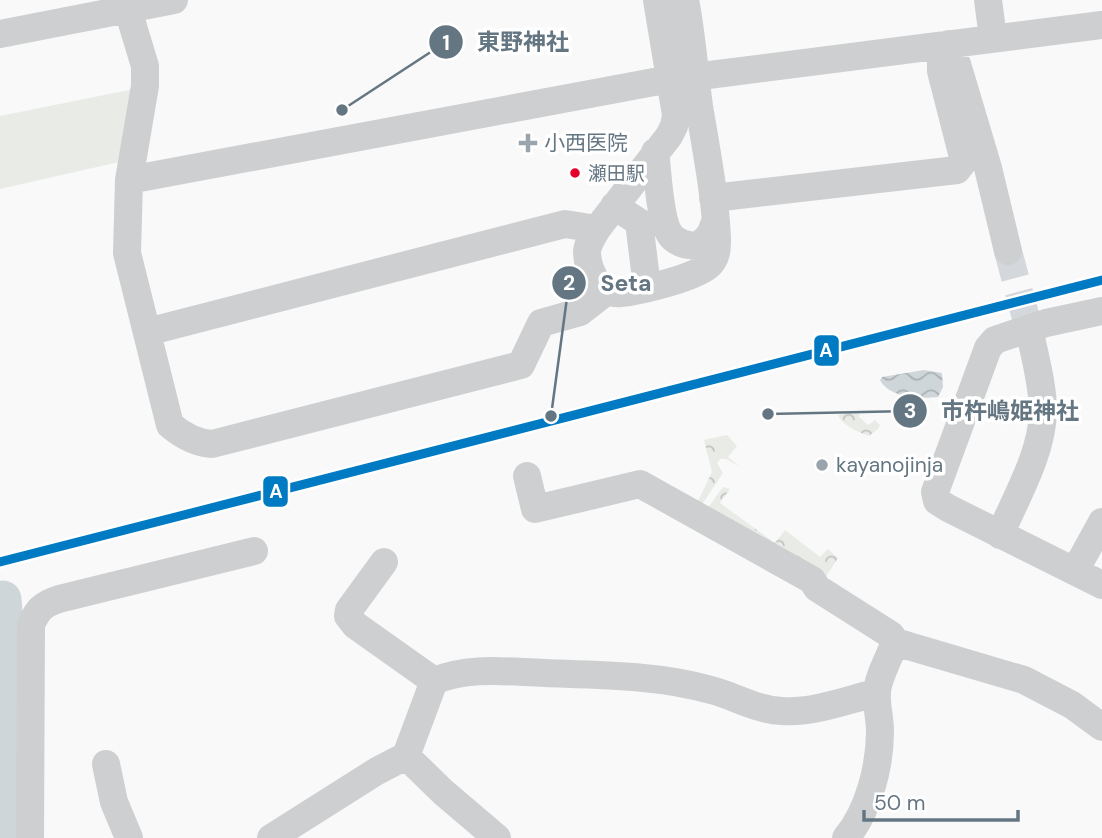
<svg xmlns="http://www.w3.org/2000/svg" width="1102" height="838" font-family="'DM Sans','Noto Sans JP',sans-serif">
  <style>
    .forest { fill: url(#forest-crowns) }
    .park { fill: #e8ebe6 }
    .water { fill: url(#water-waves) }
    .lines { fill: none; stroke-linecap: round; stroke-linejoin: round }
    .river { stroke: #ced6d9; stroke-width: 37 }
    .minor-tunnel { stroke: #d4d8dc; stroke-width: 28; stroke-dasharray: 28 14; stroke-linecap: butt }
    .minor { stroke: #cecfd0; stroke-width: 28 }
    .rail-1-casing { stroke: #fff; stroke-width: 14 }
    .rail-1 { stroke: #007ac2; stroke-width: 9 }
    .poi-dot { fill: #99a4ac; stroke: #fff; stroke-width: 2.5 }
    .bus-dot { fill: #e4002b; stroke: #fff; stroke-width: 2.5 }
    .labels { text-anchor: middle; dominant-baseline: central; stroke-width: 7; stroke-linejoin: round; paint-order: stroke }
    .bus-label { font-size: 19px; fill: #657683; stroke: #fff; text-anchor: start }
    .poi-label { font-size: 21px; fill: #657683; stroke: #fff; text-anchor: start }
    .leader { fill: none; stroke: #657683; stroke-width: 2.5 }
    .callout-dot { fill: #657683; stroke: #fff; stroke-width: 2.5 }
    .mark-label { font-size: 21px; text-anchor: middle; font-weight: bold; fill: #fff }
    .callout-label { font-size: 23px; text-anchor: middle; font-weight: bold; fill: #657683; stroke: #fff; stroke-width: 7; stroke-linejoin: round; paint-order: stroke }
    .line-badge { stroke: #fff; stroke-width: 2.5 }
    .badge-label { font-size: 19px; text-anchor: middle; font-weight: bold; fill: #fff }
  </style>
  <defs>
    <pattern id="forest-crowns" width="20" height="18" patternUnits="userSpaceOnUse" patternTransform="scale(1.75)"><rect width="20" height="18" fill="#e8ebe6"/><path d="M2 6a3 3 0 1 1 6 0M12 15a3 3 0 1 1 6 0" fill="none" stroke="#c0c3c0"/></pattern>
    <pattern id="water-waves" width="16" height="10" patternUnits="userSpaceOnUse" patternTransform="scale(1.75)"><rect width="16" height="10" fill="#ced6d9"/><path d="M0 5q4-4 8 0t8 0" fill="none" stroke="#abb2b5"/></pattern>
  </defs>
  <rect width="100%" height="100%" fill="#f9f9f9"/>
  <path class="forest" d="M 855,411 L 860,412 L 859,417 L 868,425 L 875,420 L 880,425 L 878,429 L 869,436 C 858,432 842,425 838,415 Z
    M 727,435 L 737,446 L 728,457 L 739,466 L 726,459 L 720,459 L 717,463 L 723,473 L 701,506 L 697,503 L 712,472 L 704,440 Z
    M 723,487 L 730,489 L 720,503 L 775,543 L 785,530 L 820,557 L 828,549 L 838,558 L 825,578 L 707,509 Z"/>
  <path class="park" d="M 134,89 L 119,162 L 0,189 L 0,116 Z"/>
  <path class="water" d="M 924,370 L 942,373 L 943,387 L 938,397 C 921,399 889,398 880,380 L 882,377 Z"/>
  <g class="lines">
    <path class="river" d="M 3,599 L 11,703 L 8,838"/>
    <path class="minor-tunnel" d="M 1008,251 L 1031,337"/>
    <path class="minor" d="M 125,0 L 145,66 L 145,86 L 129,180 L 127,253 L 170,425 C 182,435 196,443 212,444 L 521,365 L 541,323 L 580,312 L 607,291
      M 657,0 L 676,115 L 674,126 L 669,136 L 597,229 C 593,236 587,244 587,253 C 588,272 600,295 621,293 C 640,291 700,277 711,263 C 717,256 717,247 717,238 C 715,194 706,149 699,106 C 694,70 692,35 685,0
      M 988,0 L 993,38
      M 0,34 L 174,0
      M 957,64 L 988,168 L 1008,251
      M 655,152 C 658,171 659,226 673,238 C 681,245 689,245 699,246 L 710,235 L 715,222
      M 129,180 L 654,82 L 1102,25
      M 713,198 L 957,170 L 964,161 L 941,71 L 941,59 L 949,44
      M 614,206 L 639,222 L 647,287
      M 1102,311 L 1046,323 L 995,340 L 988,348 L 935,492 L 937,501 L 948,508 L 1102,585
      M 147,332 L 565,224 L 597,229
      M 527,476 L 535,509 L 640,484 L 812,580 L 817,588 L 891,635 L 895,642 L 1024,680 L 1072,705 L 1102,727
      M 1000,535 C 1016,497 1042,454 1043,412 C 1043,386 1036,362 1031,337
      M 384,562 L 349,610 L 348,616 L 355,625 L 434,681
      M 1075,571 L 1102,522
      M 106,764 L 114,802 L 129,838
      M 30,838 L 31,625 C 37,610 43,604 59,599 L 254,551
      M 271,838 L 377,771 L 406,756
      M 497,838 L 443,792 L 406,756 L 434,681 C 470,666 508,672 545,673 C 600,675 658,675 711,690 C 735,696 756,710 782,711 C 814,713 846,700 876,693
      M 846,838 C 869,810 880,766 880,731 C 880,718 876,705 877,693 C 877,679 890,656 895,642"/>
    <defs>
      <path id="rail-1" d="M 0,562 L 1102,280"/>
    </defs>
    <use href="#rail-1" class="rail-1-casing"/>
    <use href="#rail-1" class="rail-1"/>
  </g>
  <g class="poi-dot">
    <path d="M524.5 132.5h7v7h7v7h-7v7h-7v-7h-7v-7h7z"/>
    <circle cx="822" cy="465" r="7"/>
  </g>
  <circle class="bus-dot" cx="575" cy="173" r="6"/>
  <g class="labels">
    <g class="bus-label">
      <text x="588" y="173">瀬田駅</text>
    </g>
    <g class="poi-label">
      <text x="544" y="143">小西医院</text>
      <text x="836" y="465">kayanojinja</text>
    </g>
  </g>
  <path class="leader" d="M342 110L446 42M551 416L569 283M768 414L910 411"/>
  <g class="callout-dot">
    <circle cx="342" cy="110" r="7"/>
    <circle cx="551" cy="416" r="7"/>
    <circle cx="768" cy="414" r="7"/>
    <circle cx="446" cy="42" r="18"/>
    <circle cx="569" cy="283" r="18"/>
    <circle cx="910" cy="411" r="18"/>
  </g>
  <g class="mark-label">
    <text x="446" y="50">1</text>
    <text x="569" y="290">2</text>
    <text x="910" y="418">3</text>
  </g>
  <g class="callout-label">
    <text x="523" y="50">東野神社</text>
    <text x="626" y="291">Seta</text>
    <text x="1010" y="419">市杵嶋姫神社</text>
  </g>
  <g class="line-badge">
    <rect x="813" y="334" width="27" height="33" rx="7" fill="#007ac2"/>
    <rect x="262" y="475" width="27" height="33" rx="7" fill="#007ac2"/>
  </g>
  <g class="badge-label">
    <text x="826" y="357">A</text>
    <text x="276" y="498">A</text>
  </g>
  <path d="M864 810v10h154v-10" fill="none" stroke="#657683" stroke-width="3.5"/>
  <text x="874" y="810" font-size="21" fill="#657683" stroke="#ffffff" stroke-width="5" paint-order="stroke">50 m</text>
</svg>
